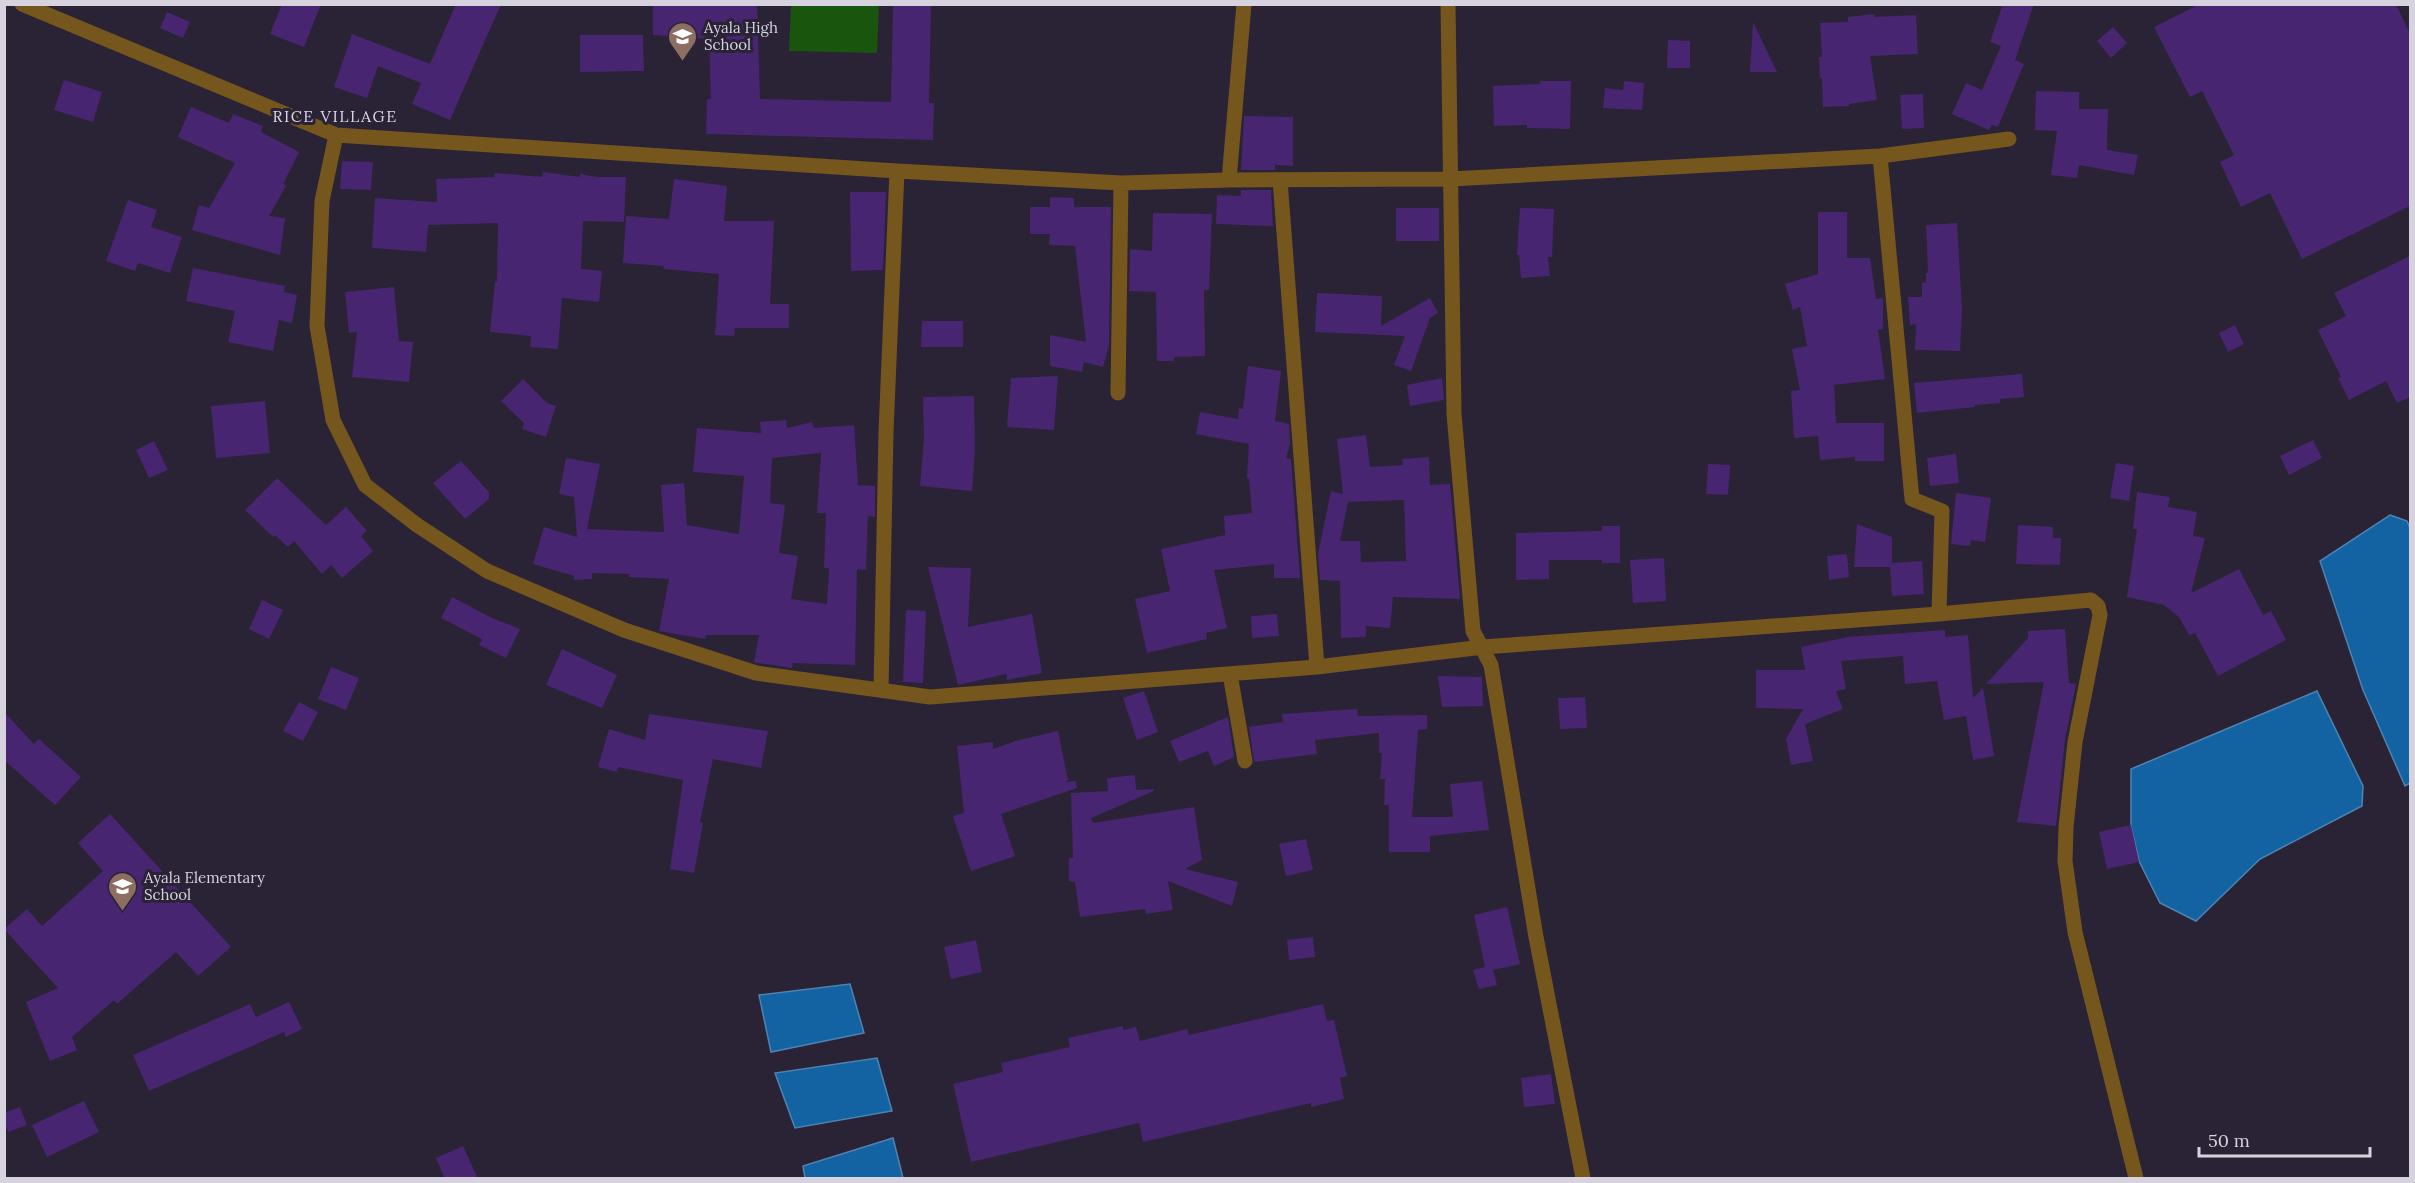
<svg xmlns="http://www.w3.org/2000/svg" width="2415" height="1183" font-family="Lora,serif">
  <style>
    .garden { fill: #19550c }
    .water { fill: #1362a2; stroke: #4e84b4; stroke-width: 1.5 }
    .building { fill: #472570; fill-rule: evenodd }
    .lines { fill: none; stroke-linecap: round; stroke-linejoin: round }
    .minor { stroke: #75561d; stroke-width: 15 }
    .labels { text-anchor: middle; dominant-baseline: central; stroke-width: 6; stroke-linejoin: round; paint-order: stroke }
    .poi-label { font-size: 15px; fill: #d6d2de; stroke: #2a2335; text-anchor: start }
    .neighbourhood-label { font-size: 16px; letter-spacing: 1.5px; fill: #d9d2e9; stroke: #2a2335 }
  </style>
  <rect width="100%" height="100%" fill="#2a2335"/>
  <path class="garden" d="M 791,5 L 879,5 L 877,53 L 789,51 Z"/>
  <path class="water" d="M 2390,515 L 2407,521 L 2410,528 L 2410,783 L 2405,786 L 2363,690 L 2320,561 Z
    M 2317,691 L 2363,786 L 2362,806 L 2260,859 L 2196,921 L 2160,903 L 2139,861 L 2131,826 L 2131,769 Z
    M 850,984 L 864,1033 L 771,1052 L 759,995 Z
    M 877,1058 L 892,1111 L 795,1128 L 775,1073 Z
    M 893,1138 L 903,1178 L 805,1178 L 803,1166 Z"/>
  <path class="building" d="M 282,4 L 321,4 L 304,47 L 270,34 Z
    M 456,4 L 501,4 L 450,120 L 412,104 L 421,83 L 378,66 L 367,98 L 334,87 L 352,34 L 430,64 Z
    M 653,4 L 757,4 L 760,99 L 891,102 L 893,4 L 931,4 L 929,103 L 934,103 L 933,140 L 706,134 L 707,99 L 711,99 L 709,39 L 653,35 Z
    M 2003,4 L 2034,4 L 2015,60 L 2024,64 L 1998,127 L 1992,125 L 1989,130 L 1952,114 L 1966,83 L 1982,90 L 2001,46 L 1990,42 Z
    M 2200,4 L 2396,4 L 2410,34 L 2410,206 L 2302,259 L 2270,193 L 2241,207 L 2220,162 L 2234,155 L 2202,91 L 2190,97 L 2154,27 Z
    M 167,12 L 190,22 L 183,38 L 160,28 Z
    M 1874,14 L 1874,17 L 1916,15 L 1918,54 L 1870,56 L 1877,100 L 1849,104 L 1849,106 L 1823,107 L 1822,78 L 1820,78 L 1819,57 L 1822,57 L 1820,23 L 1848,22 L 1848,17 Z
    M 1753,22 L 1777,72 L 1750,72 Z
    M 2113,27 L 2127,43 L 2111,58 L 2097,41 Z
    M 580,35 L 643,35 L 644,71 L 580,72 Z
    M 1668,40 L 1690,41 L 1690,68 L 1667,68 Z
    M 64,80 L 102,92 L 93,122 L 54,110 Z
    M 1540,81 L 1571,81 L 1570,129 L 1527,128 L 1527,125 L 1494,126 L 1493,86 L 1540,84 Z
    M 1624,81 L 1644,83 L 1642,110 L 1603,108 L 1605,88 L 1623,90 Z
    M 2036,91 L 2079,92 L 2079,109 L 2108,109 L 2107,150 L 2138,155 L 2134,175 L 2079,165 L 2077,178 L 2051,175 L 2057,131 L 2035,130 Z
    M 1923,94 L 1924,128 L 1902,129 L 1900,95 Z
    M 191,107 L 229,123 L 233,114 L 263,126 L 261,132 L 299,152 L 283,184 L 286,186 L 269,216 L 285,218 L 280,255 L 192,230 L 199,205 L 209,208 L 235,163 L 178,137 Z
    M 1244,116 L 1293,117 L 1293,166 L 1275,165 L 1275,170 L 1241,170 Z
    M 342,161 L 373,162 L 371,190 L 340,189 Z
    M 543,172 L 580,177 L 580,174 L 597,177 L 626,177 L 624,222 L 583,221 L 581,269 L 602,271 L 599,302 L 562,298 L 558,349 L 530,347 L 531,336 L 490,332 L 495,281 L 497,282 L 498,223 L 428,225 L 426,252 L 372,248 L 375,198 L 437,202 L 436,179 L 494,177 L 495,173 L 542,177 Z
    M 674,179 L 727,186 L 724,221 L 774,221 L 770,304 L 789,304 L 789,328 L 735,328 L 734,336 L 715,335 L 719,274 L 663,269 L 664,266 L 623,263 L 626,216 L 669,219 Z
    M 1241,190 L 1271,190 L 1273,226 L 1216,224 L 1217,195 L 1241,196 Z
    M 850,192 L 886,192 L 883,270 L 851,271 Z
    M 1050,197 L 1074,198 L 1074,207 L 1111,207 L 1109,345 L 1103,367 L 1084,362 L 1082,372 L 1050,366 L 1050,335 L 1086,342 L 1075,246 L 1049,245 L 1050,234 L 1030,234 L 1030,207 L 1050,207 Z
    M 128,200 L 157,210 L 151,227 L 182,237 L 170,273 L 138,263 L 135,271 L 106,261 Z
    M 1396,208 L 1439,208 L 1439,241 L 1396,241 Z
    M 1520,208 L 1554,209 L 1552,257 L 1548,257 L 1550,276 L 1521,278 L 1519,255 L 1517,255 Z
    M 1818,212 L 1847,212 L 1847,258 L 1870,258 L 1876,299 L 1883,298 L 1883,329 L 1878,330 L 1885,379 L 1834,385 L 1836,423 L 1884,423 L 1884,461 L 1855,461 L 1855,457 L 1820,460 L 1818,436 L 1794,438 L 1791,391 L 1800,390 L 1792,349 L 1807,346 L 1800,307 L 1793,310 L 1785,284 L 1818,274 Z
    M 1153,213 L 1212,214 L 1209,290 L 1204,290 L 1205,356 L 1174,357 L 1174,361 L 1157,361 L 1156,292 L 1129,291 L 1130,249 L 1152,251 Z
    M 1957,223 L 1962,309 L 1960,351 L 1915,350 L 1916,324 L 1910,325 L 1908,297 L 1922,297 L 1922,283 L 1926,282 L 1926,273 L 1928,273 L 1926,225 Z
    M 2410,256 L 2410,397 L 2397,403 L 2386,381 L 2349,400 L 2338,378 L 2341,377 L 2318,330 L 2346,316 L 2334,293 Z
    M 193,268 L 285,286 L 284,292 L 297,295 L 292,323 L 279,320 L 273,351 L 228,342 L 235,311 L 186,301 Z
    M 394,287 L 399,341 L 413,342 L 409,382 L 352,377 L 357,332 L 349,333 L 345,292 Z
    M 1317,293 L 1382,296 L 1381,326 L 1430,298 L 1438,313 L 1430,318 L 1411,371 L 1394,365 L 1405,336 L 1315,332 Z
    M 922,321 L 963,321 L 963,347 L 921,347 Z
    M 2235,325 L 2244,344 L 2228,352 L 2219,333 Z
    M 1248,366 L 1281,371 L 1275,421 L 1289,424 L 1290,444 L 1286,458 L 1291,459 L 1300,578 L 1274,578 L 1274,564 L 1214,570 L 1227,628 L 1206,633 L 1207,639 L 1147,653 L 1135,599 L 1170,591 L 1161,549 L 1225,535 L 1224,516 L 1252,513 L 1249,479 L 1247,478 L 1249,444 L 1196,434 L 1200,412 L 1238,419 L 1239,408 L 1243,409 Z
    M 2022,374 L 2024,397 L 2000,399 L 2000,403 L 1975,405 L 1975,407 L 1917,413 L 1914,383 Z
    M 1058,376 L 1054,430 L 1007,427 L 1011,378 Z
    M 1442,378 L 1444,400 L 1410,406 L 1407,385 Z
    M 523,379 L 547,403 L 556,406 L 546,437 L 522,429 L 524,423 L 501,401 Z
    M 974,396 L 975,451 L 972,491 L 920,486 L 924,439 L 923,397 Z
    M 265,401 L 270,453 L 216,458 L 211,406 Z
    M 786,420 L 787,428 L 812,422 L 814,428 L 854,425 L 858,485 L 875,486 L 875,517 L 868,516 L 866,570 L 857,569 L 855,665 L 793,663 L 792,668 L 758,663 L 754,662 L 759,635 L 706,635 L 705,639 L 659,631 L 669,579 L 629,577 L 629,574 L 592,573 L 592,579 L 574,580 L 574,576 L 533,564 L 544,527 L 577,537 L 574,497 L 559,494 L 566,458 L 600,464 L 587,529 L 664,532 L 661,485 L 684,483 L 687,525 L 739,534 L 744,476 L 693,472 L 697,428 L 761,433 L 760,422 ZM 821,453 L 817,513 L 826,513 L 824,568 L 829,568 L 827,604 L 791,599 L 798,556 L 779,553 L 785,505 L 770,503 L 772,458 Z
    M 1366,435 L 1370,467 L 1403,465 L 1402,459 L 1429,457 L 1430,485 L 1450,484 L 1460,599 L 1393,597 L 1390,628 L 1366,626 L 1366,637 L 1341,638 L 1340,581 L 1320,580 L 1318,554 L 1331,491 L 1343,494 L 1337,439 ZM 1404,500 L 1406,561 L 1361,562 L 1360,541 L 1340,541 L 1348,502 Z
    M 2313,440 L 2322,458 L 2289,475 L 2280,456 Z
    M 154,441 L 168,470 L 149,478 L 136,450 Z
    M 1956,454 L 1959,483 L 1930,486 L 1927,458 Z
    M 461,461 L 489,492 L 489,499 L 465,519 L 433,483 Z
    M 2116,463 L 2134,466 L 2129,501 L 2110,498 Z
    M 1708,464 L 1730,465 L 1728,495 L 1706,494 Z
    M 277,478 L 326,525 L 346,507 L 367,531 L 361,536 L 373,551 L 342,578 L 331,565 L 322,574 L 294,541 L 288,547 L 275,535 L 273,537 L 245,510 Z
    M 2137,492 L 2170,497 L 2168,507 L 2197,512 L 2193,536 L 2205,538 L 2191,593 L 2239,569 L 2263,615 L 2271,611 L 2286,640 L 2218,676 L 2195,633 L 2189,635 L 2179,617 L 2164,605 L 2127,597 L 2137,529 L 2133,529 Z
    M 1956,493 L 1991,498 L 1985,542 L 1971,540 L 1970,546 L 1951,544 Z
    M 1857,524 L 1892,537 L 1892,563 L 1922,561 L 1924,594 L 1892,596 L 1890,567 L 1854,567 Z
    M 2018,525 L 2053,527 L 2053,538 L 2061,538 L 2060,565 L 2016,564 Z
    M 1602,526 L 1620,526 L 1620,563 L 1602,563 L 1602,560 L 1549,560 L 1549,579 L 1516,580 L 1516,533 L 1602,531 Z
    M 1847,554 L 1849,577 L 1829,580 L 1827,556 Z
    M 1664,558 L 1666,601 L 1633,603 L 1630,560 Z
    M 928,567 L 971,568 L 968,627 L 1032,614 L 1042,673 L 1007,680 L 1006,674 L 958,685 Z
    M 452,597 L 492,618 L 520,629 L 506,658 L 479,645 L 482,639 L 441,618 Z
    M 262,600 L 283,610 L 269,639 L 249,629 Z
    M 906,610 L 926,611 L 923,683 L 903,682 Z
    M 1277,614 L 1279,636 L 1252,638 L 1251,616 Z
    M 2065,629 L 2069,683 L 2076,684 L 2065,740 L 2056,826 L 2017,822 L 2044,682 L 1986,684 L 2028,638 L 2028,631 Z
    M 1945,630 L 1945,637 L 1968,635 L 1973,698 L 1983,688 L 1994,756 L 1973,760 L 1966,716 L 1944,720 L 1937,681 L 1905,684 L 1903,656 L 1841,661 L 1846,689 L 1836,691 L 1843,709 L 1805,724 L 1813,761 L 1791,765 L 1786,739 L 1803,709 L 1756,708 L 1756,670 L 1805,670 L 1801,647 L 1848,637 Z
    M 562,649 L 617,675 L 602,708 L 546,685 Z
    M 331,667 L 359,678 L 346,710 L 318,699 Z
    M 1438,676 L 1482,677 L 1483,706 L 1442,707 Z
    M 1144,691 L 1158,732 L 1137,740 L 1123,698 Z
    M 1585,697 L 1587,728 L 1560,729 L 1558,698 Z
    M 299,702 L 318,712 L 303,741 L 283,731 Z
    M 1357,709 L 1358,716 L 1427,715 L 1427,729 L 1418,730 L 1412,817 L 1453,817 L 1450,784 L 1482,781 L 1489,830 L 1430,836 L 1430,852 L 1389,852 L 1389,805 L 1384,805 L 1385,779 L 1380,779 L 1382,753 L 1379,753 L 1379,733 L 1315,740 L 1317,754 L 1254,762 L 1249,727 L 1283,722 L 1282,714 Z
    M 4,712 L 34,744 L 39,739 L 81,777 L 55,805 L 4,760 Z
    M 649,714 L 768,731 L 761,768 L 713,759 L 700,822 L 703,823 L 694,873 L 670,869 L 683,780 L 618,767 L 617,772 L 598,767 L 609,729 L 645,740 Z
    M 1228,717 L 1234,757 L 1214,766 L 1208,751 L 1179,762 L 1170,741 Z
    M 1058,731 L 1068,780 L 1065,782 L 1076,781 L 1077,788 L 1001,814 L 1015,856 L 971,871 L 953,816 L 964,813 L 957,746 L 993,742 L 993,749 L 1019,740 Z
    M 1135,775 L 1136,790 L 1154,789 L 1154,791 L 1091,818 L 1093,823 L 1194,807 L 1202,860 L 1185,869 L 1238,882 L 1232,906 L 1168,881 L 1173,910 L 1146,914 L 1145,909 L 1080,917 L 1075,882 L 1069,881 L 1069,858 L 1073,858 L 1071,793 L 1108,791 L 1107,778 Z
    M 110,814 L 231,947 L 198,976 L 176,952 L 117,1004 L 114,1000 L 72,1037 L 77,1050 L 50,1061 L 26,1002 L 58,988 L 4,929 L 27,909 L 42,926 L 103,871 L 78,843 Z
    M 2131,825 L 2139,862 L 2107,869 L 2099,832 Z
    M 1306,839 L 1313,870 L 1286,876 L 1279,844 Z
    M 1507,907 L 1520,964 L 1493,970 L 1497,985 L 1479,989 L 1473,970 L 1485,967 L 1474,915 Z
    M 1313,937 L 1315,957 L 1289,960 L 1287,940 Z
    M 976,940 L 982,972 L 951,979 L 944,947 Z
    M 289,1002 L 302,1029 L 286,1037 L 284,1032 L 149,1091 L 133,1055 L 250,1004 L 256,1017 Z
    M 1323,1004 L 1327,1021 L 1334,1020 L 1347,1076 L 1340,1078 L 1344,1099 L 1311,1107 L 1311,1103 L 1143,1142 L 1139,1123 L 971,1162 L 953,1084 L 1003,1072 L 1001,1063 L 1070,1047 L 1068,1038 L 1123,1026 L 1123,1030 L 1136,1027 L 1140,1041 L 1187,1029 L 1189,1035 Z
    M 1551,1074 L 1555,1104 L 1524,1107 L 1521,1078 Z
    M 84,1101 L 99,1132 L 47,1157 L 32,1125 Z
    M 20,1107 L 27,1125 L 8,1132 L 4,1123 L 4,1113 Z
    M 463,1146 L 478,1179 L 445,1179 L 436,1158 Z"/>
  <g class="lines">
    <path class="minor" d="M 22,4 L 336,135 L 897,171 L 1121,183 L 1229,180 L 1451,179 L 1880,156 L 2009,139
      M 1448,4 L 1454,414 L 1473,631 L 1491,665 L 1536,937 L 1583,1178
      M 336,135 L 322,201 L 317,326 L 333,420 L 365,485 L 417,525 L 487,571 L 624,630 L 756,673 L 930,697 L 1317,667 L 1483,647 L 1939,614 L 2091,600 L 2098,606 L 2100,615 L 2075,742 L 2066,827 L 2065,861 L 2075,932 L 2136,1178
      M 1880,156 L 1912,499 L 1942,511 L 1939,614
      M 1229,180 L 1244,4
      M 1280,180 L 1317,667
      M 1118,393 L 1121,183
      M 1230,674 L 1245,761
      M 881,690 L 886,432 L 897,171"/>
  </g>
  <defs>
    <symbol id="school-pin" viewBox="-11 -11 22 30"><path d="M0 17L-7.5 6A9.5 9.5 0 1 1 7.5 6Z" fill="#8d6e63" stroke="#2a2335"/><path d="M0-5L7-2L0 1L-7-2ZM-4 1L0 2.5L4 1V4Q0 6-4 4Z" fill="#fff"/></symbol>
  </defs>
  <g fill-rule="evenodd">
    <use href="#school-pin" x="666" y="20" width="33" height="45"/>
    <use href="#school-pin" x="106" y="870" width="33" height="45"/>
  </g>
  <g class="labels">
    <g class="poi-label">
      <text x="704" y="27">Ayala High<tspan x="704" dy="17">School</tspan></text>
      <text x="144" y="877">Ayala Elementary<tspan x="144" dy="17">School</tspan></text>
    </g>
    <g class="neighbourhood-label">
      <text x="335" y="116">RICE VILLAGE</text>
    </g>
  </g>
  <rect width="2415" height="1183" fill="none" stroke="#d6d2de" stroke-width="12"/>
  <path d="M2199 1147v9h171v-9" fill="none" stroke="#d6d2de" stroke-width="3"/>
  <text x="2208" y="1147" font-size="18" fill="#d6d2de" stroke="#2a2335" stroke-width="4.5" paint-order="stroke">50 m</text>
</svg>
